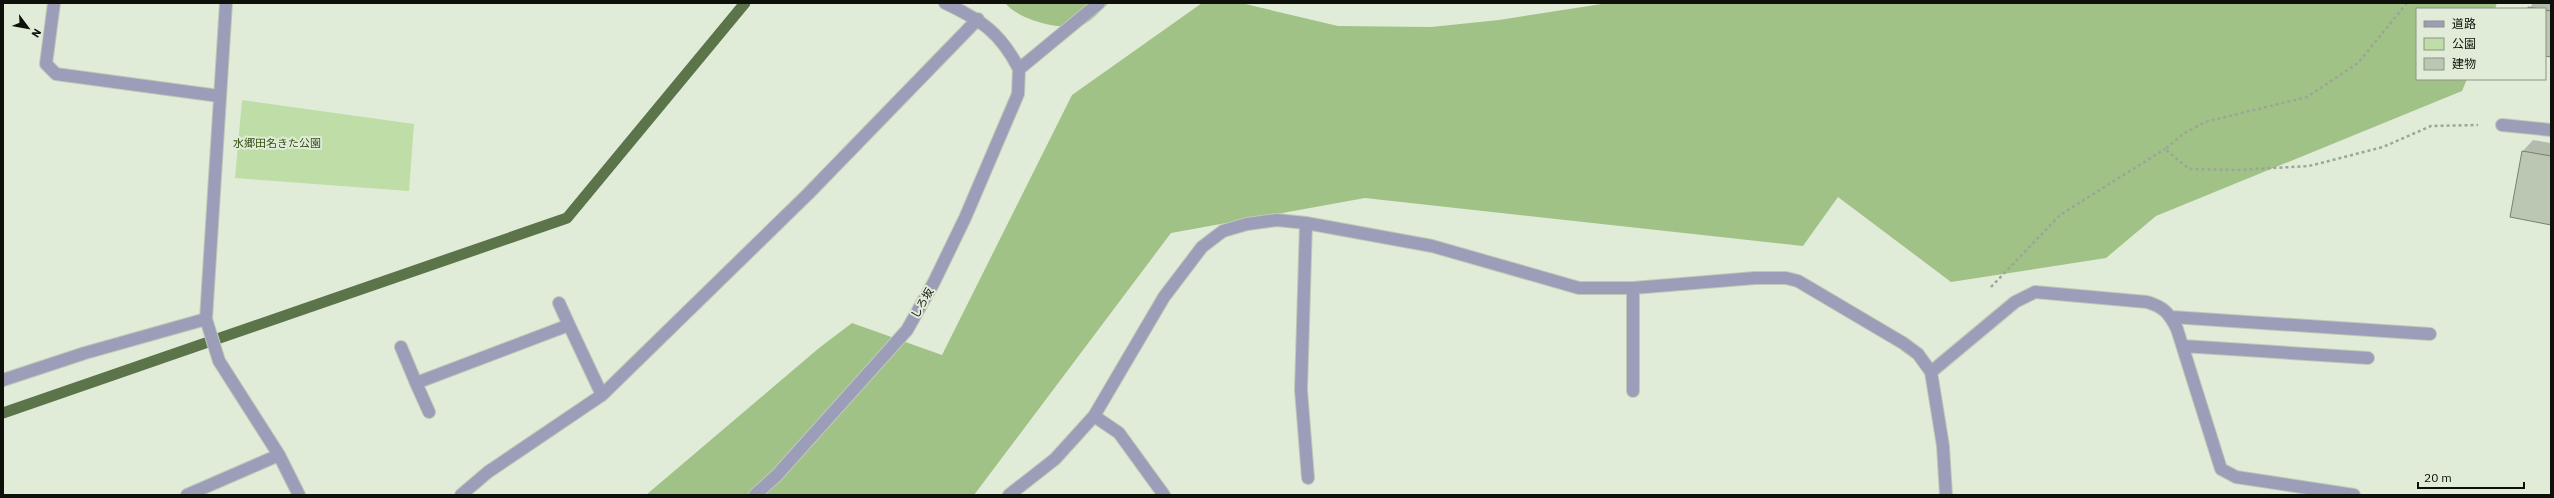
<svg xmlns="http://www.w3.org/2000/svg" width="2554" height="498" font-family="'IBM Plex Sans','Noto Sans JP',sans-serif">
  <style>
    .green { fill: #bedda7 }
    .forest { fill: #a1c287 }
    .shadow { fill: #0003 }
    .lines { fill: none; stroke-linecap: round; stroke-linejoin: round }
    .stream { stroke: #5c7449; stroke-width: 11 }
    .building { fill: #bbc7b3; stroke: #76816e }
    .minor-casing { stroke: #bec9b7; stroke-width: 14 }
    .path { stroke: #9ca696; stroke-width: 2.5; stroke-dasharray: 3 3; stroke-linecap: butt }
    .minor { stroke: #9c9eb9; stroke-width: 12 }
    .labels { text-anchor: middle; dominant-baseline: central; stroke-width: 4; stroke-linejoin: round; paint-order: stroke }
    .park-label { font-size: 11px; fill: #335012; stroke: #e0ecd8 }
    .street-label { font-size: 11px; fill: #0d110a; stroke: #e0ecd8 }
  </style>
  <rect width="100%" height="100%" fill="#e0ecd8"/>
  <path class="green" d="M 242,100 L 414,124 L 409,191 L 235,178 Z"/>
  <path class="forest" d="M 1005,3 L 1109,3 C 1102,9 1091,22 1082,25 C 1061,31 1019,20 1005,3 Z
    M 1202,3 L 1241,3 L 1338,26 L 1431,27 L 1499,20 L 1608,3 L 2497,3 L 2495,9 L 2417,9 L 2417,79 L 2467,79 L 2462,91 L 2156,216 L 2106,258 L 1951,282 L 1838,197 L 1803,246 L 1365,198 L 1171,233 L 974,495 L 646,495 L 819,348 L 852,323 L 942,355 L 1072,95 Z"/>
  <path class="shadow" d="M 2533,3 L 2551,3 L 2551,56 L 2545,55 L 2545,9 L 2529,9 Z
    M 2533,140 L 2551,143 L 2551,224 L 2511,217 L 2523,151 Z"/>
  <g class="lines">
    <path class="stream" d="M 3,413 L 567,218 L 745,3"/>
  </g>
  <path class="building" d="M 2528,7 L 2541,9 L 2528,9 Z
    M 2545,10 L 2551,11 L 2551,57 L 2545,56 Z
    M 2522,151 L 2551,156 L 2551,225 L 2510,217 Z"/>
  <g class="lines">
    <defs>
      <path id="minor" d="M 54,3 L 46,64 L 56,74 L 219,96
        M 945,3 C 981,20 1000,32 1019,69
        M 1019,69 L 1099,3
        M 2502,125 L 2551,130
        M 1306,223 L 1301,390 L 1308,478
        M 1633,288 L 1633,391
        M 559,303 L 569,325
        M 2172,317 L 2430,334
        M 206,319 L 219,361 L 279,455 L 299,495
        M 2183,346 L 2368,358
        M 401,347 L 416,383 L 569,325 L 602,395
        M 1931,372 L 2015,302 L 2035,292 L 2147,302 C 2164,307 2169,313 2177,329 L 2221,469 L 2236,477 L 2354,495
        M 3,380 L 85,353 L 206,319 L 226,3
        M 416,383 L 429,412
        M 1094,416 L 1164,297 L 1202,247 L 1223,231 L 1247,224 L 1277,220 L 1306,223 L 1432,246 L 1579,288 L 1633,288 L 1755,278 L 1786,278 L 1798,281 L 1903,343 L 1918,354 L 1931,372 L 1943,446 L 1946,495
        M 187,495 L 279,455
        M 461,495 L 488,472 L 602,395 L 808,194 L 978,19
        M 755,495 L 777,475 L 907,330 L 934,282 L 965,218 L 1018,94 L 1019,69
        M 1009,495 L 1055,459 L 1094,416 L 1119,433 L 1164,495"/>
    </defs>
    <use href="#minor" class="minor-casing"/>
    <path class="path" d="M 2407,3 L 2358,63 L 2307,97 L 2205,122 L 2183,134 L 2165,149 L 2189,169 L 2238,170 L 2309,166 L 2383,147 L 2431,126 L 2478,125
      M 1991,287 L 2060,215 L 2165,149"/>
    <use href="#minor" class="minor"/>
  </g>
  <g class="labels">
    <g class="park-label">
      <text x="277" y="143">水郷田名きた公園</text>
    </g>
    <g class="street-label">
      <text transform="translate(922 303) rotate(-60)">しろ坂</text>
    </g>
  </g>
  <rect width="2554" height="498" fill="none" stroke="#0d110a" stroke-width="8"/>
  <rect x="2416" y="8" width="130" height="72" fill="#e0ecd8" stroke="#8c9486"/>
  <rect x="2424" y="21" width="20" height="6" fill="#9c9eb9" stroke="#8c9486"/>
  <text x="2452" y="28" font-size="12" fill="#0d110a">道路</text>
  <rect x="2424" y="38" width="20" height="12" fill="#bedda7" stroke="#8c9486"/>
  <text x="2452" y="48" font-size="12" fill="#0d110a">公園</text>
  <rect x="2424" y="58" width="20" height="12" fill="#bbc7b3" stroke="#8c9486"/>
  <text x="2452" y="68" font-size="12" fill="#0d110a">建物</text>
  <g transform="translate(28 28) rotate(122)" stroke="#e0ecd8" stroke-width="3" paint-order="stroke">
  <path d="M0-3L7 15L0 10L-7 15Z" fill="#0d110a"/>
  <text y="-6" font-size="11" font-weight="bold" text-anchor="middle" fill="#0d110a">N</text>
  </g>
  <path d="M2418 482v6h106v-6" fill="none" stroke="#0d110a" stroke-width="2"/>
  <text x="2424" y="482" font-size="12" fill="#0d110a" stroke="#e0ecd8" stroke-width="3" paint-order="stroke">20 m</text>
</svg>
